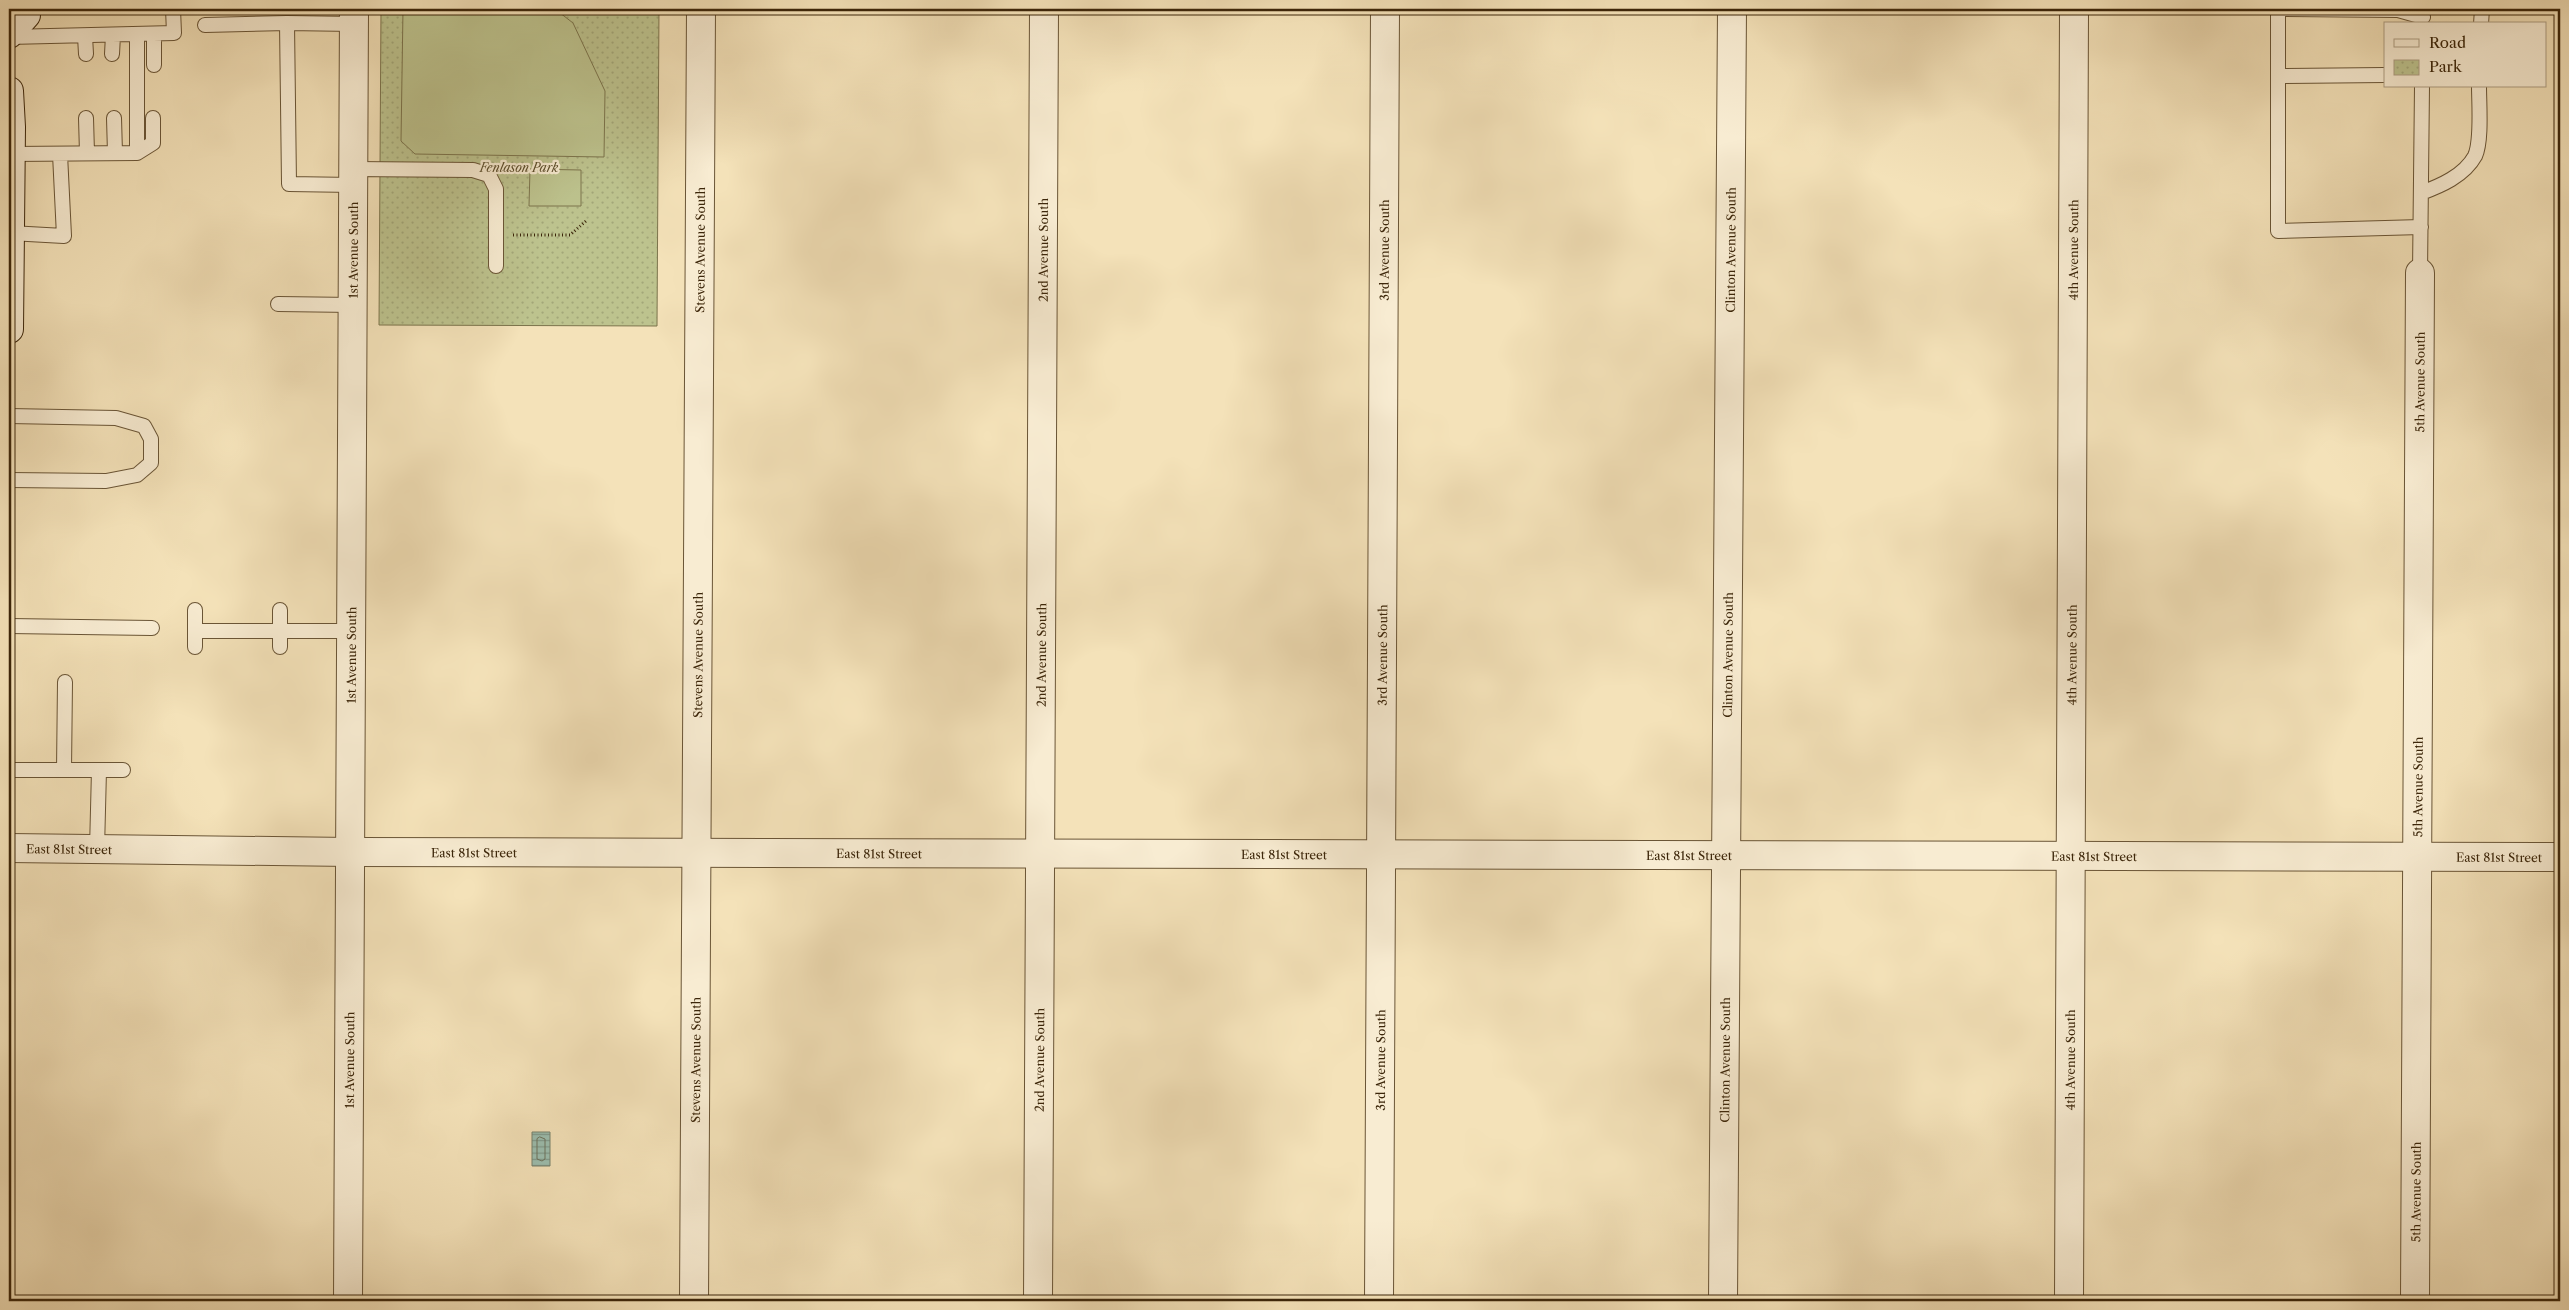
<svg xmlns="http://www.w3.org/2000/svg" width="2569" height="1310" font-family="'Libre Caslon Text',serif">
  <style>
    .park { fill: url(#park-dots); stroke: #7c744c }
    .pitch { fill: #bdc38e; stroke: #7c744c }
    .water { fill: url(#water-rules); stroke: #76816d }
    .lines { fill: none; stroke-linecap: round; stroke-linejoin: round }
    .shore { stroke: #6c725c; stroke-width: 1 }
    .lane-casing { stroke: #6a5536; stroke-width: 16 }
    .street-casing { stroke: #6a5536; stroke-width: 30 }
    .secondary-casing { stroke: #3c260a; stroke-width: 30 }
    .path { stroke: #3c260a; stroke-width: 3; stroke-dasharray: 1 2.5; stroke-linecap: butt }
    .lane { stroke: #f8ecd2; stroke-width: 14 }
    .street { stroke: #f8ecd2; stroke-width: 28 }
    .secondary { stroke: #f8ecd2; stroke-width: 28 }
    .labels { text-anchor: middle; dominant-baseline: central; stroke-width: 4.5; stroke-linejoin: round; paint-order: stroke }
    .park-label { font-size: 12px; font-style: italic; fill: #5c4d2b; stroke: #f8ecd2 }
    .street-label { font-size: 12px; fill: #3c260a; stroke: #f8ecd2 }
  </style>
  <defs>
    <pattern id="park-dots" width="8" height="8" patternUnits="userSpaceOnUse" patternTransform="scale(1.25)"><rect width="8" height="8" fill="#bdc38e"/><path d="M2 2h.1M6 6h.1" fill="none" stroke="#a3a779" stroke-width="1.8" stroke-linecap="round"/></pattern>
    <pattern id="water-rules" width="6" height="5" patternUnits="userSpaceOnUse" patternTransform="scale(1.25)"><rect width="6" height="5" fill="#9cbeaf"/><path d="M0 2.5h6" fill="none" stroke="#809a8d"/></pattern>
  </defs>
  <rect width="100%" height="100%" fill="#f4e2b9"/>
  <filter id="stains"><feTurbulence type="fractalNoise" baseFrequency=".004" numOctaves="4"/><feColorMatrix values="0 0 0 0 .2 0 0 0 0 .09 0 0 0 0 .02 0 0 0 .5 -.17"/></filter>
  <radialGradient id="worn" r=".72"><stop offset=".6" stop-color="#630" stop-opacity="0"/><stop offset="1" stop-color="#630" stop-opacity=".3"/></radialGradient>
  <path class="park" d="M 381,9 L 659,9 L 657,326 L 379,325 Z"/>
  <path class="pitch" d="M 403,9 L 555,9 L 573,23 L 605,91 L 604,157 L 415,154 L 401,141 Z
    M 530,169 L 581,170 L 581,206 L 529,206 Z"/>
  <path class="water" d="M 532,1132 L 550,1132 L 550,1166 L 532,1166 Z"/>
  <g class="lines">
    <path class="shore" d="M 540,1137 L 545,1139 L 545,1159 L 542,1161 L 537,1159 L 537,1139 Z"/>
    <defs>
      <path id="lane" d="M 2481,24 L 2482,9
        M 205,25 L 287,23
        M 85,36 L 86,54
        M 9,37 L 174,33 L 173,9
        M 112,54 L 113,35
        M 154,65 L 154,34
        M 2278,76 L 2385,75
        M 86,118 L 87,153
        M 114,118 L 115,153
        M 137,153 L 137,34
        M 11,154 L 137,153 L 153,143 L 153,118
        M 353,169 L 473,170 L 489,175 L 496,189 L 496,266
        M 353,185 L 289,184 L 287,23 L 354,24
        M 2421,193 C 2440,186 2464,176 2475,156 C 2482,141 2479,104 2479,86
        M 2421,227 L 2278,231 L 2278,9 L 2398,10 L 2423,17
        M 10,233 L 64,236 L 60,154
        M 2420,273 L 2422,86
        M 278,304 L 353,305
        M 9,416 L 116,418 L 144,426 L 151,439 L 151,463 L 137,475 L 106,481 L 9,480
        M 195,610 L 195,647
        M 280,610 L 280,631 L 351,631
        M 9,626 L 152,628
        M 195,631 L 280,631 L 280,647
        M 9,770 L 99,770 L 97,849
        M 64,770 L 65,682
        M 99,770 L 123,770"/>
      <g id="street">
        <path id="s1" d="M 9,848 L 350,852 L 2560,857"/>
        <path id="s2" d="M 348,1301 L 354,9"/>
        <path id="s3" d="M 694,1301 L 701,9"/>
        <path id="s4" d="M 1038,1301 L 1044,9"/>
        <path id="s5" d="M 1379,1301 L 1385,9"/>
        <path id="s6" d="M 1723,1301 L 1732,9"/>
        <path id="s7" d="M 2069,1301 L 2074,9"/>
        <path id="s8" d="M 2415,1301 L 2420,273"/>
      </g>
      <path id="secondary" d="M 9,34 L 26,15 L 26,9
        M 9,91 L 11,127 L 9,329"/>
    </defs>
    <use href="#lane" class="lane-casing"/>
    <use href="#street" class="street-casing"/>
    <use href="#secondary" class="secondary-casing"/>
    <path class="path" d="M 513,235 L 570,235 L 586,221"/>
    <use href="#lane" class="lane"/>
    <use href="#street" class="street"/>
    <use href="#secondary" class="secondary"/>
  </g>
  <g class="labels">
    <g class="park-label">
      <text x="519" y="167">Fenlason Park</text>
    </g>
    <g class="street-label">
      <text stroke="none"><textPath href="#s2" startOffset="1051">1st Avenue South</textPath></text>
      <text stroke="none"><textPath href="#s3" startOffset="1051">Stevens Avenue South</textPath></text>
      <text stroke="none"><textPath href="#s4" startOffset="1051">2nd Avenue South</textPath></text>
      <text stroke="none"><textPath href="#s5" startOffset="1051">3rd Avenue South</textPath></text>
      <text stroke="none"><textPath href="#s6" startOffset="1051">Clinton Avenue South</textPath></text>
      <text stroke="none"><textPath href="#s7" startOffset="1051">4th Avenue South</textPath></text>
      <text stroke="none"><textPath href="#s8" startOffset="919">5th Avenue South</textPath></text>
      <text stroke="none"><textPath href="#s2" startOffset="646">1st Avenue South</textPath></text>
      <text stroke="none"><textPath href="#s3" startOffset="646">Stevens Avenue South</textPath></text>
      <text stroke="none"><textPath href="#s4" startOffset="646">2nd Avenue South</textPath></text>
      <text stroke="none"><textPath href="#s5" startOffset="646">3rd Avenue South</textPath></text>
      <text stroke="none"><textPath href="#s6" startOffset="646">Clinton Avenue South</textPath></text>
      <text stroke="none"><textPath href="#s7" startOffset="646">4th Avenue South</textPath></text>
      <text stroke="none"><textPath href="#s8" startOffset="514">5th Avenue South</textPath></text>
      <text stroke="none"><textPath href="#s1" startOffset="60">East 81st Street</textPath></text>
      <text stroke="none"><textPath href="#s1" startOffset="465">East 81st Street</textPath></text>
      <text stroke="none"><textPath href="#s1" startOffset="870">East 81st Street</textPath></text>
      <text stroke="none"><textPath href="#s1" startOffset="1275">East 81st Street</textPath></text>
      <text stroke="none"><textPath href="#s1" startOffset="1680">East 81st Street</textPath></text>
      <text stroke="none"><textPath href="#s1" startOffset="2085">East 81st Street</textPath></text>
      <text stroke="none"><textPath href="#s1" startOffset="2490">East 81st Street</textPath></text>
      <text stroke="none"><textPath href="#s2" startOffset="241">1st Avenue South</textPath></text>
      <text stroke="none"><textPath href="#s3" startOffset="241">Stevens Avenue South</textPath></text>
      <text stroke="none"><textPath href="#s4" startOffset="241">2nd Avenue South</textPath></text>
      <text stroke="none"><textPath href="#s5" startOffset="241">3rd Avenue South</textPath></text>
      <text stroke="none"><textPath href="#s6" startOffset="241">Clinton Avenue South</textPath></text>
      <text stroke="none"><textPath href="#s7" startOffset="241">4th Avenue South</textPath></text>
      <text stroke="none"><textPath href="#s8" startOffset="109">5th Avenue South</textPath></text>
    </g>
  </g>
  <rect width="2569" height="1310" fill="none" stroke="#f4e2b9" stroke-width="30"/>
  <rect x="10" y="10" width="2549" height="1290" fill="none" stroke="#3c260a" stroke-width="2.5"/>
  <rect x="15" y="15" width="2539" height="1280" fill="none" stroke="#3c260a"/>
  <rect x="2384" y="22" width="162" height="65" fill="#f8ecd2" stroke="#ad9d82"/>
  <rect x="2394" y="39" width="25" height="8" fill="#f8ecd2" stroke="#ad9d82"/>
  <text x="2429" y="48" font-size="15" fill="#3c260a">Road</text>
  <rect x="2394" y="60" width="25" height="15" fill="url(#park-dots)" stroke="#ad9d82"/>
  <text x="2429" y="72" font-size="15" fill="#3c260a">Park</text>
  <rect width="100%" height="100%" filter="url(#stains)"/>
  <rect width="100%" height="100%" fill="url(#worn)"/>
</svg>
